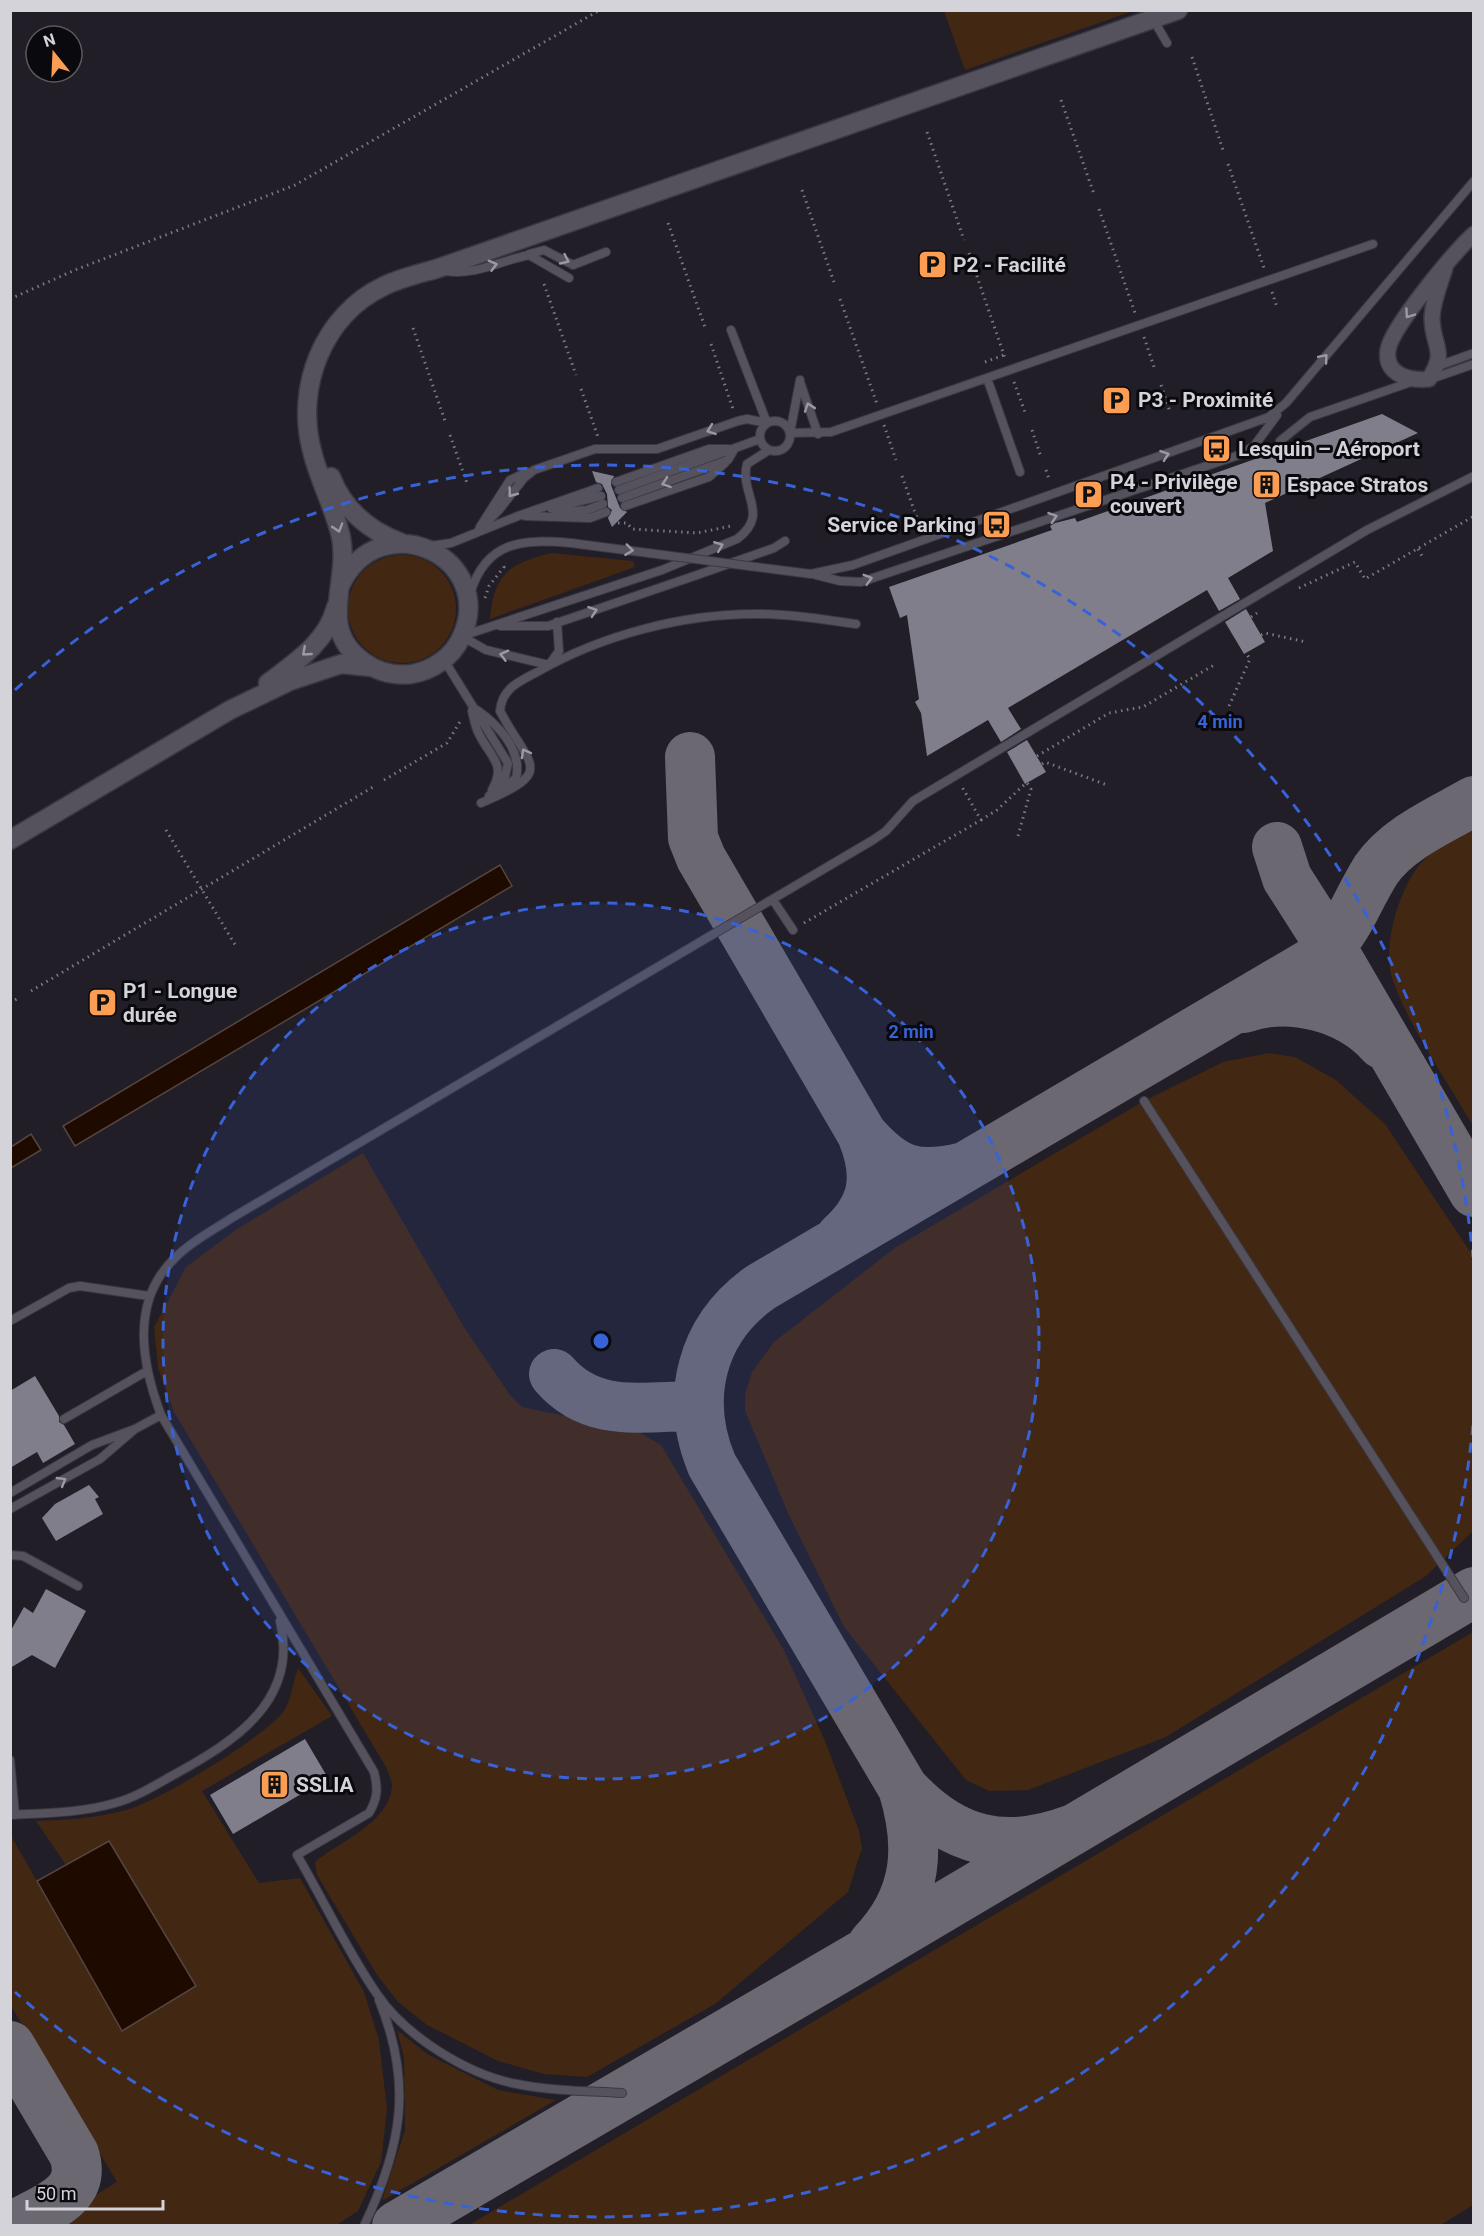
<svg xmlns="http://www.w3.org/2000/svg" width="1484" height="2236" font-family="Roboto,sans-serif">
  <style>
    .green { fill: #422713 }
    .water { fill: #1f0a00; stroke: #554641; stroke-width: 1.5 }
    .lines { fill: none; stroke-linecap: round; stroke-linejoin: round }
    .taxiway { stroke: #6b6872; stroke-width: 50 }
    .building { fill: #817e8b }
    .lane-casing { stroke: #3a3941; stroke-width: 10 }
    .street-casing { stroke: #3a3941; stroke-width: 18 }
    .secondary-casing { stroke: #3a3941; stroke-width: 21 }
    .path { stroke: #7b7981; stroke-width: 3; stroke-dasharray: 1.5 4.5; stroke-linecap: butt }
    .lane { stroke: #55525e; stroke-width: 8 }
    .street { stroke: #55525e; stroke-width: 15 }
    .secondary { stroke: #55525e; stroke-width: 18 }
    .lane-bridge-casing { stroke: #3a3941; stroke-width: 10; stroke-linecap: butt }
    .lane-bridge { stroke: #55525e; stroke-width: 8 }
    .oneway { stroke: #9b99a2 }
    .ring { fill: none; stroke: #3862d8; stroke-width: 3; stroke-dasharray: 10 8 }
    .labels { text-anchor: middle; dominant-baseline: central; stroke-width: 6; stroke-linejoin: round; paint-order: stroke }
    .poi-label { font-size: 21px; font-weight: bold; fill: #d4d3da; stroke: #0a090d; text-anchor: start }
    .centre { fill: #3862d8; stroke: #0a090d; stroke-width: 3 }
    .ring-label { font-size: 18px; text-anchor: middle; font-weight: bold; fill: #3862d8; stroke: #0a090d; stroke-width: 6; stroke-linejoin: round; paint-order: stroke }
  </style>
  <rect width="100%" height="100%" fill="#211e28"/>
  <path class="green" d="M 944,11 L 944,10 L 1133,11 L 965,70 Z
    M 552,553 L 633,561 L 635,567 L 490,619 C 494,574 509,563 552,553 Z
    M348 609a54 54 0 1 1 108 0a54 54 0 1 1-108 0Z
    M 1473,829 L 1473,1126 C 1446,1079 1412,1032 1393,981 C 1380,947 1401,877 1430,854 C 1443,844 1459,837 1473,829 Z
    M 1269,1053 L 1295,1057 L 1336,1080 L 1385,1124 L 1473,1256 L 1473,1531 L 1426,1576 L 1166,1737 L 1028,1790 L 989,1791 L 966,1780 L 844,1627 L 788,1513 L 745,1411 L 745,1394 L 752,1372 L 774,1342 L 896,1247 L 1144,1101 L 1223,1062 Z
    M 363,1153 L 464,1327 L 510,1395 L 522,1407 L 637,1431 L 661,1445 L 784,1650 L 825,1741 L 859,1831 L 862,1848 L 848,1892 L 715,2004 L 587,2077 L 544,2074 L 498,2061 L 427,2025 L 398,2002 L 377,1975 L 317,1875 L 315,1862 C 340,1841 390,1823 392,1785 C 392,1780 388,1773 386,1767 L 174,1412 L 158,1368 L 154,1327 L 186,1267 L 237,1229 Z
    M 1473,1632 L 1473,2205 L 1439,2226 L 469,2225 Z
    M 298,1668 L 332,1716 L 202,1791 L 259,1883 L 300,1878 L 364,1992 L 379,2040 L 387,2109 L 381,2162 L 358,2211 L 335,2226 L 46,2225 L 117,2182 L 11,2006 L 10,1834 L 122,2030 L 109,1841 L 66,1865 L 36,1821 C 67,1820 96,1818 126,1810 C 156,1803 266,1736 284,1711 C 290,1703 294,1679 298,1668 Z
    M 397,2030 L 427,2054 L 498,2090 L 556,2100 L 382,2201 L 405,2130 L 404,2057 Z"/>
  <path class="water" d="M 500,865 L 512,886 L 75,1146 L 63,1126 Z
    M 31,1134 L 41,1150 L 11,1168 L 11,1147 Z
    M 109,1841 L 196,1986 L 122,2031 L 37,1881 Z"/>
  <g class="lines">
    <path class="taxiway" d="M 690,757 L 693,838 L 701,858 L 862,1134
      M 1277,847 L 1287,878 L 1331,947 L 1474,1192
      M 1244,1008 C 1290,992 1349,1007 1382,1044
      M 841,1237 C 875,1206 879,1176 862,1134 C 894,1171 916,1179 964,1167
      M 554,1374 C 592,1419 644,1406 697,1406
      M 1074,1829 C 1005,1855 953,1843 903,1788 L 712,1465 C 684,1398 701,1329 761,1287 L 1315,961 C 1350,930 1353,907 1376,870 C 1398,838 1441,820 1474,801
      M 873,1944 C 918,1897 921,1847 903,1788
      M 10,2046 L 74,2154 C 88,2197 45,2207 14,2226
      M 397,2226 L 857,1958 L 1474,1592"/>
  </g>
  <path class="building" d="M 1382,414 L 1418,433 L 1265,503 L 1273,551 L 1228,578 L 1240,599 L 1219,611 L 1207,590 L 1008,708 L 1021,729 L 1001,742 L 988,720 L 927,756 L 921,713 L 915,702 L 919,699 L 907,615 L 900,618 L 889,587 L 1052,530 L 1050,526 L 1055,523 L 1075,518 L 1077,522 Z
    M 592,471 L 614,476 L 611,485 L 620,508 L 627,512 L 612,527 L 608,518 L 612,510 L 608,507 L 607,494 L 602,484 L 596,482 Z
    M 1246,609 L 1265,642 L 1244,654 L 1225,622 Z
    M 1027,740 L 1046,772 L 1025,784 L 1007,752 Z
    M 35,1376 L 59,1416 L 59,1422 L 64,1425 L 75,1444 L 43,1463 L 37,1452 L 10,1468 L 10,1391 Z
    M 89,1485 L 99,1497 L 95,1499 L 103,1514 L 56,1541 L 42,1518 L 55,1504 Z
    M 46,1589 L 86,1611 L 55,1668 L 32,1655 L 10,1668 L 10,1632 L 24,1607 L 33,1613 Z
    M 305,1739 L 328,1778 L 326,1779 L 327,1783 L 315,1791 L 313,1787 L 233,1834 L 210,1795 Z"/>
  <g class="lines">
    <defs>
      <path id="lane" d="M 1153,19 L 1167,43
        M 529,254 L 544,250 L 573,265 L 606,252
        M 446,271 C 475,276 502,260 529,255 L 569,278
        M 731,330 L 767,423
        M 1438,366 L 1474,353
        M 987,378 L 1020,472
        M 1431,379 L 1474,364
        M 800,380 L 790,433 L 831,432 L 1373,244
        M 800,382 L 818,434
        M760 436a15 15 0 1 1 30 0a15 15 0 1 1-30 0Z
        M 1280,441 L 1310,417 L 1414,381
        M 616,482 L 709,449 L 728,449
        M 619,490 L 760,439
        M 622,498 L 728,460 L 735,448
        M 625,506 L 709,477 L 725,463
        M 551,508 L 601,496
        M 555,512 L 587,510 L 603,504
        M 525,516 L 590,518 L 606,512
        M 480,527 L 510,480 L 527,472
        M 478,531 L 499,510 L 524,478 L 534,470 L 595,449 L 657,449 L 738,421 L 747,419 L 767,423
        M 430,546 L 451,543 L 518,516 L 598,488
        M 811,574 L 853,565 L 1269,417 L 1286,403 L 1474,181
        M 816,575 L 840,581 L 861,582 L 1239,455 L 1254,446 L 1277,415
        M 470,594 C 486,540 523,539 571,543
        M 500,626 L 548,626 L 700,574 L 774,548 L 785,541
        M 462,636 L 662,570 L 737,539 C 771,514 739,494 747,464 L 769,450
        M 463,637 L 486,650 L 549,665 L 559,651 L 557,622
        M 444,660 L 508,763 L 504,782 L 489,796
        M 477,710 C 497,724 523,750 516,778 L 503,789
        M 472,711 C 474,719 475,727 479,734 C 490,757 507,764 492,790
        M 481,803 C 556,771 531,769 500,711 C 502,687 521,681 539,671 C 603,635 682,614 755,614 C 789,614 822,619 856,624
        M 773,900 L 793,930
        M 1144,1101 L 1464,1598
        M 10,1321 L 69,1288 L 80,1286 L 149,1296
        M 64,1419 L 147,1371
        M 135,1429 L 161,1415
        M 10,1493 L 92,1445 L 135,1429 L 100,1459 L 10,1509
        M 10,1555 L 23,1556 L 78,1586
        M 10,1760 L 15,1815
        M 10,1815 C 45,1813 81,1813 115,1803 C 137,1797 157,1784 177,1773 C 237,1740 299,1699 280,1621
        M 622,2093 C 587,2091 552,2091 517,2084 C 468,2075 405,2036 377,1994 C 347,1951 324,1901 297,1855 L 369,1813 C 378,1798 378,1788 374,1772 L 161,1415 C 141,1362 130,1299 177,1256 C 192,1241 212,1231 230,1219 L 873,840 L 886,831 L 913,801 L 1367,530 L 1474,476
        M 364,2226 C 402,2146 413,2083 379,2000"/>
      <path id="street" d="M 1445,268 C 1440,284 1433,300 1432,317 C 1432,347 1448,350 1429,379 C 1410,381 1384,375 1388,350 C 1391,328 1455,251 1474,234"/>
      <path id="secondary" d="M 331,477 C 344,510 369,531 402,543
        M 340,586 C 380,501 499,558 461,638 C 452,657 433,670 412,674 C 395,676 378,672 364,662 C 316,629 350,582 341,537 C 334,507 319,480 312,451 C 295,387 323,315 384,286 C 400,278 418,274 436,269 L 1178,10
        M 268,683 C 296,662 327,642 336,607
        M 10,840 L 230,710 L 290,681 L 341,664 L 371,667"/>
    </defs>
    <use href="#lane" class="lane-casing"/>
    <use href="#street" class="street-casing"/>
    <use href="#secondary" class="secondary-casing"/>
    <path class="path" d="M 1192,57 L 1223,150
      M 1061,100 L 1094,194
      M 927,132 L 964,240
      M 1228,164 L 1264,268
      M 802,190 L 835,285
      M 1099,209 L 1135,313
      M 668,223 L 706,330
      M 969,253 L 1005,358
      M 544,284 L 576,375
      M 1272,292 L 1277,307
      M 10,299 L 75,270 L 295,185 L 600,10
      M 840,299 L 877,404
      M 413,328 L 445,421
      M 1144,337 L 1155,370
      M 711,344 L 733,409
      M 985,362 L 1004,355
      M 1014,382 L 1026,415
      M 1161,385 L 1170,412
      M 581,389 L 598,437
      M 884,425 L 896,460
      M 1032,430 L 1041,457
      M 450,435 L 468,486
      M 1046,470 L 1049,479
      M 902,476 L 919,524
      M 612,523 L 627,523 L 632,529 L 697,533 L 731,526
      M 1418,549 L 1422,556
      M 1299,588 L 1355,562 L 1365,579 L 1474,516
      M 485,598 L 489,586 L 504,567 L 501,563
      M 1251,617 L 1257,613
      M 1261,635 L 1265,633 L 1306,642
      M 1229,706 L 1250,659 L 1246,653
      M 1037,756 L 1109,713 L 1143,707 L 1214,665
      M 1042,764 L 1045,762 L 1107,785
      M 384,780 L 447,743 L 461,720
      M 981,820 L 997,810 L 1025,784
      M 166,830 L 237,948
      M 1018,836 L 1031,789 L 1027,783
      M 804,923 L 981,820 L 961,785
      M 31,991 L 373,787
      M 10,1003 L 20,997"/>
    <use href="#lane" class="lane"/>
    <use href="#street" class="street"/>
    <use href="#secondary" class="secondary"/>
    <defs>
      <path id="lane-bridge" d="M 571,543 L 811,574"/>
    </defs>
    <use href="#lane-bridge" class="lane-bridge-casing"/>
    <use href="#lane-bridge" class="lane-bridge"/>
  </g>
  <defs><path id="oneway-chevron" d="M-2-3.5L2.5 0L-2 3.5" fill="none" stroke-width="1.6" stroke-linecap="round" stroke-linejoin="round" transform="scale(1.5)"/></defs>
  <g class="oneway">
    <use href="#oneway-chevron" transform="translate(565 260) rotate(25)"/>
    <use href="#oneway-chevron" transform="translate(493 265) rotate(-15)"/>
    <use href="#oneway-chevron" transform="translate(1409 314) rotate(125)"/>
    <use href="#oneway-chevron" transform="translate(1324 358) rotate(-50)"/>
    <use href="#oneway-chevron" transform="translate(809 407) rotate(-109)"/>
    <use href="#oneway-chevron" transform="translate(711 430) rotate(160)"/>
    <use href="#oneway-chevron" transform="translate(1165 455) rotate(-19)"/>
    <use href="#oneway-chevron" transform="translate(666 483) rotate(161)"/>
    <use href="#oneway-chevron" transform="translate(512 493) rotate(127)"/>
    <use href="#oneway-chevron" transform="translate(1053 517) rotate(-19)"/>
    <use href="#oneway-chevron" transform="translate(338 528) rotate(73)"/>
    <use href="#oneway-chevron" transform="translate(719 546) rotate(-22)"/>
    <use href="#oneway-chevron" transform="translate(629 550) rotate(7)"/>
    <use href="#oneway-chevron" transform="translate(868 579) rotate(-16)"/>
    <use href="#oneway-chevron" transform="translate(593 611) rotate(-19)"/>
    <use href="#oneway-chevron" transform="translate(306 652) rotate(139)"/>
    <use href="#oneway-chevron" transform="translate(504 655) rotate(-165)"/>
    <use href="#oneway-chevron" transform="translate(525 753) rotate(-119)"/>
    <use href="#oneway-chevron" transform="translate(62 1481) rotate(-30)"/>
  </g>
  <circle cx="601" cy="1341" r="438" fill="#3862d8" fill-opacity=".12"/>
  <g class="ring">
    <circle cx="601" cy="1341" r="438"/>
    <path d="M1473 1425A876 876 0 0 1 15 1992M15 690A876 876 0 0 1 1473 1257"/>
  </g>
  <defs>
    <symbol id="parking-square" viewBox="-11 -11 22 22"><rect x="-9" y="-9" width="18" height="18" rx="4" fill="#fc9d54" stroke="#0a090d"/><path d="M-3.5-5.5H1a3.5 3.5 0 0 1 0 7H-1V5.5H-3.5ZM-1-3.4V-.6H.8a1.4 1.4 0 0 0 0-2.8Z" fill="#111"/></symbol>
    <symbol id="bus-square" viewBox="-11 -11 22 22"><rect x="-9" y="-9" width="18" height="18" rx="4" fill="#fc9d54" stroke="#0a090d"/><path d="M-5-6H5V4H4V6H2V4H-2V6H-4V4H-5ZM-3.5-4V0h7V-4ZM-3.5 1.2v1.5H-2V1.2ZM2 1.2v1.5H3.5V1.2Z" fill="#111"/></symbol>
    <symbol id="building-square" viewBox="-11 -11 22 22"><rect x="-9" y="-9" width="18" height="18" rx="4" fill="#fc9d54" stroke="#0a090d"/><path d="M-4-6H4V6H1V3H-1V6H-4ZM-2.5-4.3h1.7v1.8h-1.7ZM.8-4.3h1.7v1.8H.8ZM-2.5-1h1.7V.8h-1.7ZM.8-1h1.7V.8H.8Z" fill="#111"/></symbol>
  </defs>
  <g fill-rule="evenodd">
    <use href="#parking-square" x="916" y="248" width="33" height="33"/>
    <use href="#parking-square" x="1100" y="384" width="33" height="33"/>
    <use href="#bus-square" x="1200" y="432" width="33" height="33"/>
    <use href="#building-square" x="1250" y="468" width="33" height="33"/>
    <use href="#parking-square" x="1072" y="478" width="33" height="33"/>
    <use href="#bus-square" x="980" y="508" width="33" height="33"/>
    <use href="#parking-square" x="86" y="986" width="33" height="33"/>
    <use href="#building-square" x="258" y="1768" width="33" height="33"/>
  </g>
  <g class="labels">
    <g class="poi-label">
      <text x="953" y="265">P2 - Facilité</text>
      <text x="1138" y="400">P3 - Proximité</text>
      <text x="1238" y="449">Lesquin – Aéroport</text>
      <text x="1110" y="482">P4 - Privilège<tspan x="1110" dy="24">couvert</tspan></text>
      <text x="1287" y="485">Espace Stratos</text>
      <text x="976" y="525" text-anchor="end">Service Parking</text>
      <text x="123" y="991">P1 - Longue<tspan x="123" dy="24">durée</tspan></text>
      <text x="296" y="1785">SSLIA</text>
    </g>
  </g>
  <circle cx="601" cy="1341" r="9" class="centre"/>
  <g class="ring-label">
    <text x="1220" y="728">4 min</text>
    <text x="911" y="1038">2 min</text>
  </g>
  <rect width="1484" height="2236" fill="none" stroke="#d4d3da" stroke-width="24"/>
  <g transform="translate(54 54) rotate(342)"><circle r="28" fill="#0a090d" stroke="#5b5a5f" stroke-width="1.5"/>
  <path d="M0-4.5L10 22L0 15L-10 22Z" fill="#fc9d54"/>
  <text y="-9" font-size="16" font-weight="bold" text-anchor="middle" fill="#d4d3da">N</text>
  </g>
  <path d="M27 2200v9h136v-9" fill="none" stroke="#d4d3da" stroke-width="3"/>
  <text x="36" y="2200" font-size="18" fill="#d4d3da" stroke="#0a090d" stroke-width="4.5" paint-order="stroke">50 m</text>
</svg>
